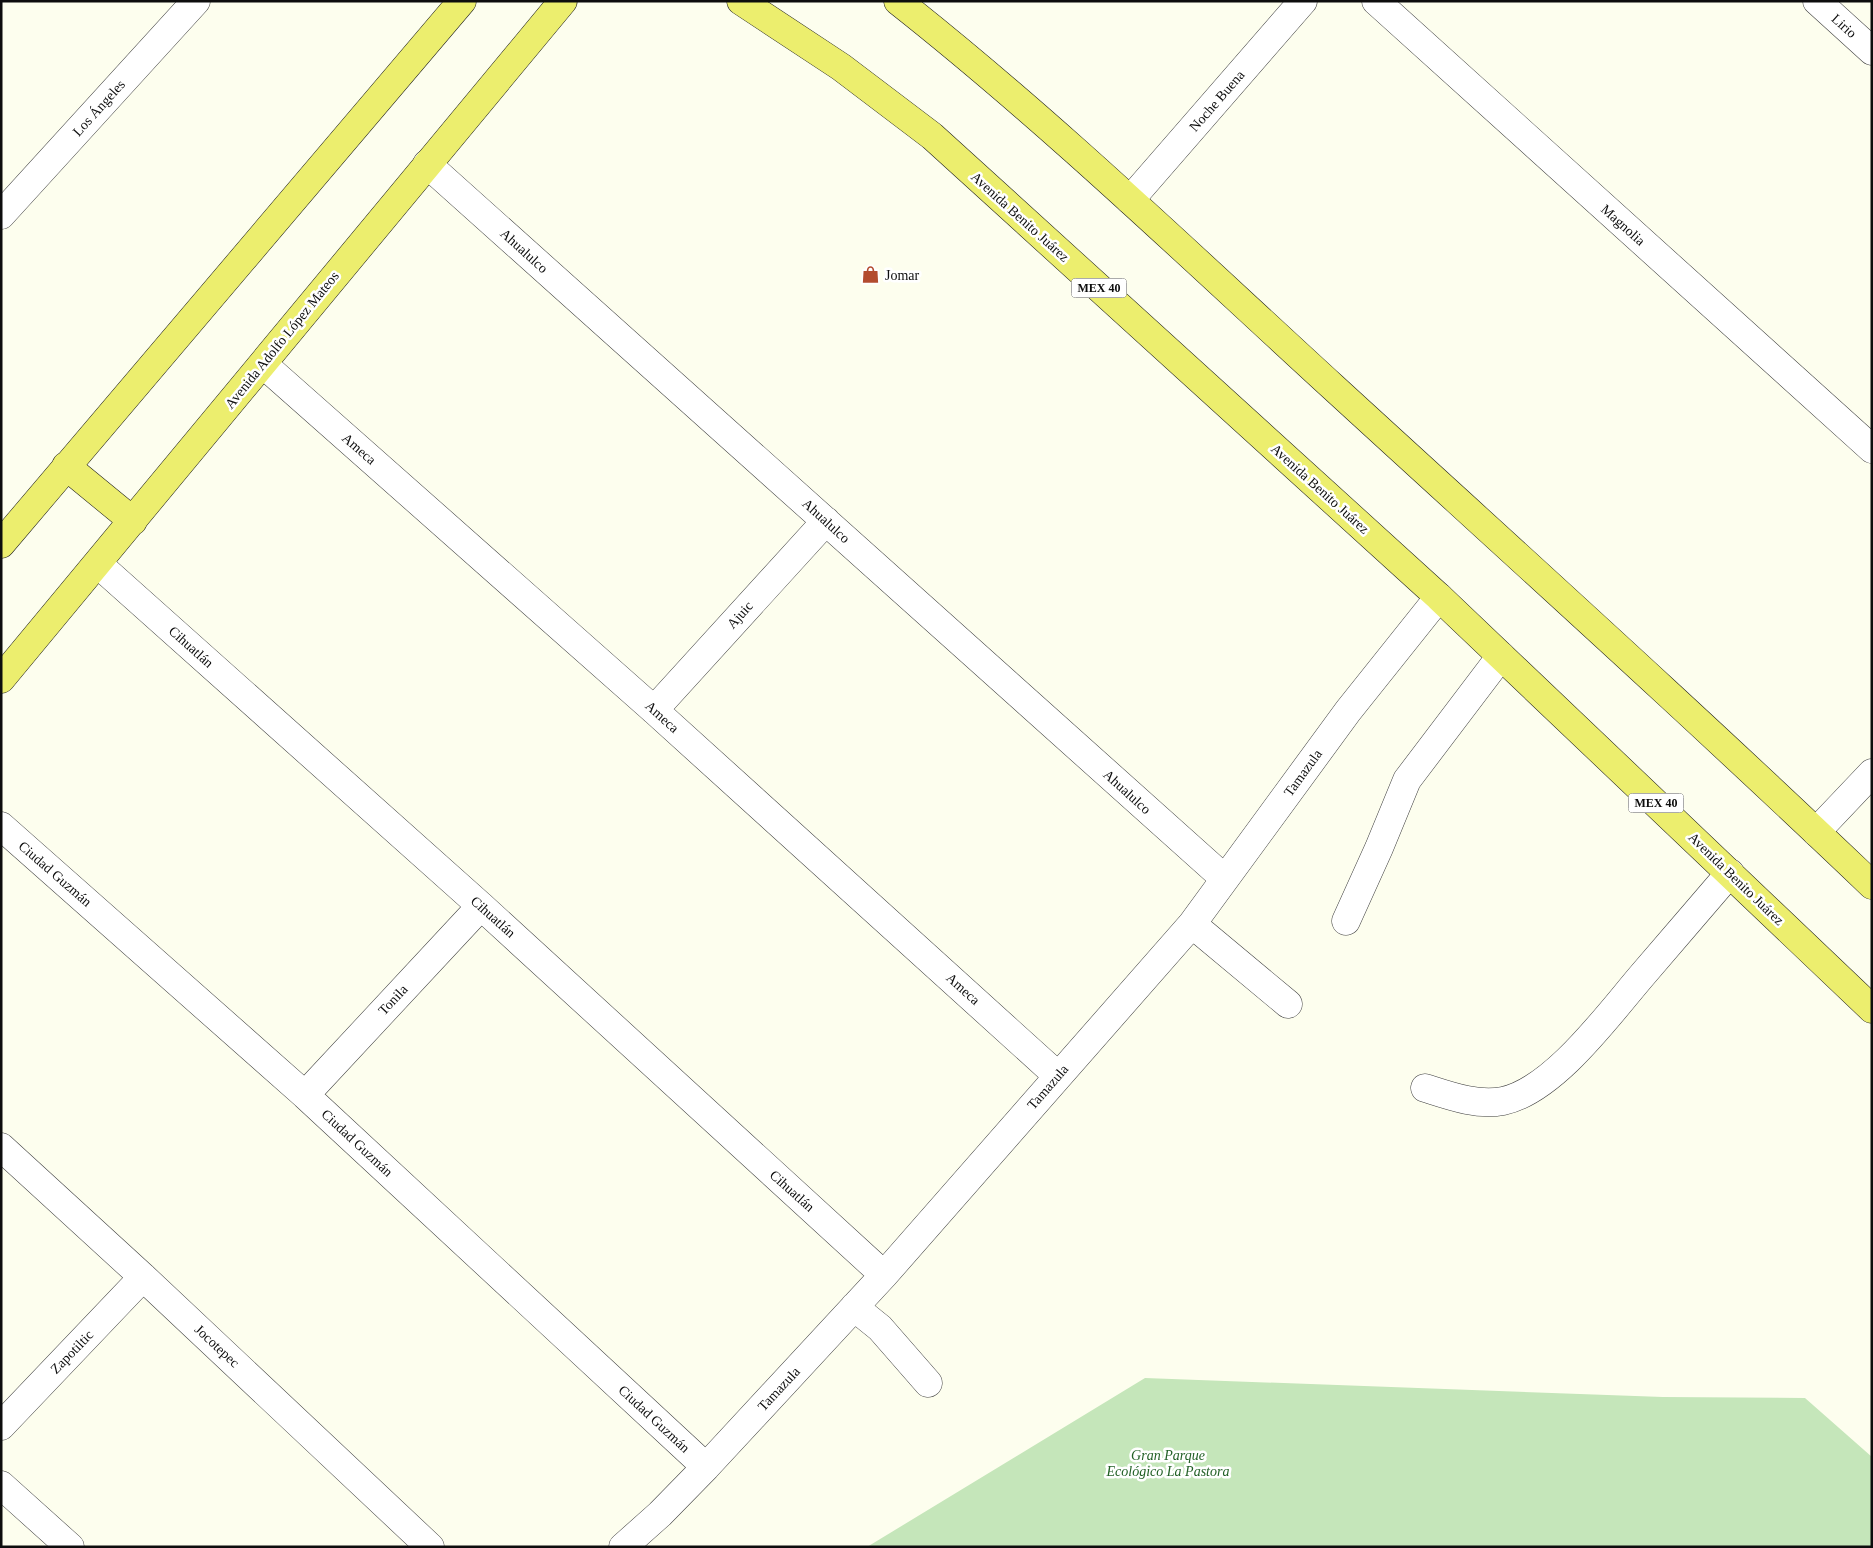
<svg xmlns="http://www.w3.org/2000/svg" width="1873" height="1548" font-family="Georgia,serif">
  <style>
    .green { fill: #c5e6ba }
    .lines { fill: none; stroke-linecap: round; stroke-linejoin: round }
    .minor-casing { stroke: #404040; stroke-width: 29 }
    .major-casing { stroke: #1e1e1e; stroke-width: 29 }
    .minor { stroke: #fff; stroke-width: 28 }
    .major { stroke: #ecee6e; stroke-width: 28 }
    .labels { text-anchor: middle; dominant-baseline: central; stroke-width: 5; stroke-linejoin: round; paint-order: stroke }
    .shield { fill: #fff; stroke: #565656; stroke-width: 1 }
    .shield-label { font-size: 12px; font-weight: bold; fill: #0d0d0d }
    .street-label { font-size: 14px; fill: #0d0d0d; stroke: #fff }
    .poi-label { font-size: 14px; fill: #0d0d0d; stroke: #fff; text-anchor: start }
    .park-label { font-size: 14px; font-style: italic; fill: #226026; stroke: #fff }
  </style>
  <rect width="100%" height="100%" fill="#fdfeee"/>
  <path class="green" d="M 1145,1378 L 1663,1397 L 1805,1398 L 1872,1457 L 1872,1547 L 867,1547 Z"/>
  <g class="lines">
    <defs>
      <path id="minor" d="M 1376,1 L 1872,449
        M 1817,1 L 1872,51
        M 427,164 L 1225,879
        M 1130,200 L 1303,1
        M 1,215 L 196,1
        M 263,364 L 654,710 L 1058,1076
        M 98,564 L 481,906 L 884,1275
        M 654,710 L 826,521
        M 1,826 L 305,1095 L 706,1467
        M 1816,832 L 1872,773
        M 1346,921 L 1379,848 L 1407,780 L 1501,656
        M 1192,924 L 1288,1004
        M 1425,1088 C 1450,1096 1477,1106 1503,1101 C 1555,1090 1611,1011 1645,972 C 1673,939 1702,906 1730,873
        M 305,1095 L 481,906
        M 1,1147 L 143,1277 L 430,1547
        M 854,1307 L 880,1328 L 928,1383
        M 1,1426 L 143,1277
        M 1,1485 L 70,1547
        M 623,1547 L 660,1514 L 706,1467 L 884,1275 L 1192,924 L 1348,711 L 1439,597"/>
      <path id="major" d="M 741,1 L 841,67 L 932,136 L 1439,597 L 1872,1009
        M 898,1 C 1050,121 1190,256 1333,387 C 1513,552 1695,716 1872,885
        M 66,466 L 133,521
        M 1,544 L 462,1
        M 1,679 L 563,1"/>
    </defs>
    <use href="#minor" class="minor-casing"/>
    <use href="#major" class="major-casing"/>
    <use href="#minor" class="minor"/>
    <use href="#major" class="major"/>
  </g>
  <defs>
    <symbol id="shop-bare" viewBox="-9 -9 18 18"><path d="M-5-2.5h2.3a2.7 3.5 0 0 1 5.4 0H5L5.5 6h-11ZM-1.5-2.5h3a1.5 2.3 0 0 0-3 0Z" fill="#b34c2f" stroke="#fff" stroke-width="2.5" paint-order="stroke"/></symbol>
  </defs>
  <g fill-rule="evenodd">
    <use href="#shop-bare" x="858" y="262" width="25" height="25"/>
  </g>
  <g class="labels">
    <g class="shield">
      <rect x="1071.5" y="278.5" width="55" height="19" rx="4"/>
      <rect x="1628.5" y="793.5" width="55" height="19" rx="4"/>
    </g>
    <g class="shield-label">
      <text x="1099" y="288">MEX 40</text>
      <text x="1656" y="803">MEX 40</text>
    </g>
    <g class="street-label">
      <text transform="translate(1844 26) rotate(42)">Lirio</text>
      <text transform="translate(1217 101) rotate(-49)">Noche Buena</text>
      <text transform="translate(99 108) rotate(-48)">Los Ángeles</text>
      <text transform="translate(1020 217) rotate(42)">Avenida Benito Juárez</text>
      <text transform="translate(1623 225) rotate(42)">Magnolia</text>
      <text transform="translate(524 251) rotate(42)">Ahualulco</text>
      <text transform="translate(282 340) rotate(-51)">Avenida Adolfo López Mateos</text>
      <text transform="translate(359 449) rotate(41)">Ameca</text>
      <text transform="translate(1320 489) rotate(42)">Avenida Benito Juárez</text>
      <text transform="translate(826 521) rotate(42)">Ahualulco</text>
      <text transform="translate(740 615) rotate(-48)">Ajuic</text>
      <text transform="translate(191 647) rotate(42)">Cihuatlán</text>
      <text transform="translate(662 717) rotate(42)">Ameca</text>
      <text transform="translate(1303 773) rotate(-54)">Tamazula</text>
      <text transform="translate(1127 792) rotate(42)">Ahualulco</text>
      <text transform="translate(55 874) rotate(41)">Ciudad Guzmán</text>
      <text transform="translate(1736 879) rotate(44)">Avenida Benito Juárez</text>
      <text transform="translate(493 917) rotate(42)">Cihuatlán</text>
      <text transform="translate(963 989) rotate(42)">Ameca</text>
      <text transform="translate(393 1000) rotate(-47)">Tonila</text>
      <text transform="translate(1048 1087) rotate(-49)">Tamazula</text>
      <text transform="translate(357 1143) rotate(43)">Ciudad Guzmán</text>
      <text transform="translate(792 1191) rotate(42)">Cihuatlán</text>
      <text transform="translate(217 1346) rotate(43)">Jocotepec</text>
      <text transform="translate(72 1352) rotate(-46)">Zapotiltic</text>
      <text transform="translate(779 1389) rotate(-47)">Tamazula</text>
      <text transform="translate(654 1419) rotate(43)">Ciudad Guzmán</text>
    </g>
    <g class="poi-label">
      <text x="885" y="275">Jomar</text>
    </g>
    <g class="park-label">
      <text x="1168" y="1455">Gran Parque<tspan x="1168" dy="16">Ecológico La Pastora</tspan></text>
    </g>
  </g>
  <rect width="1873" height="1548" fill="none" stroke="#0d0d0d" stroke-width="5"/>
</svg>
